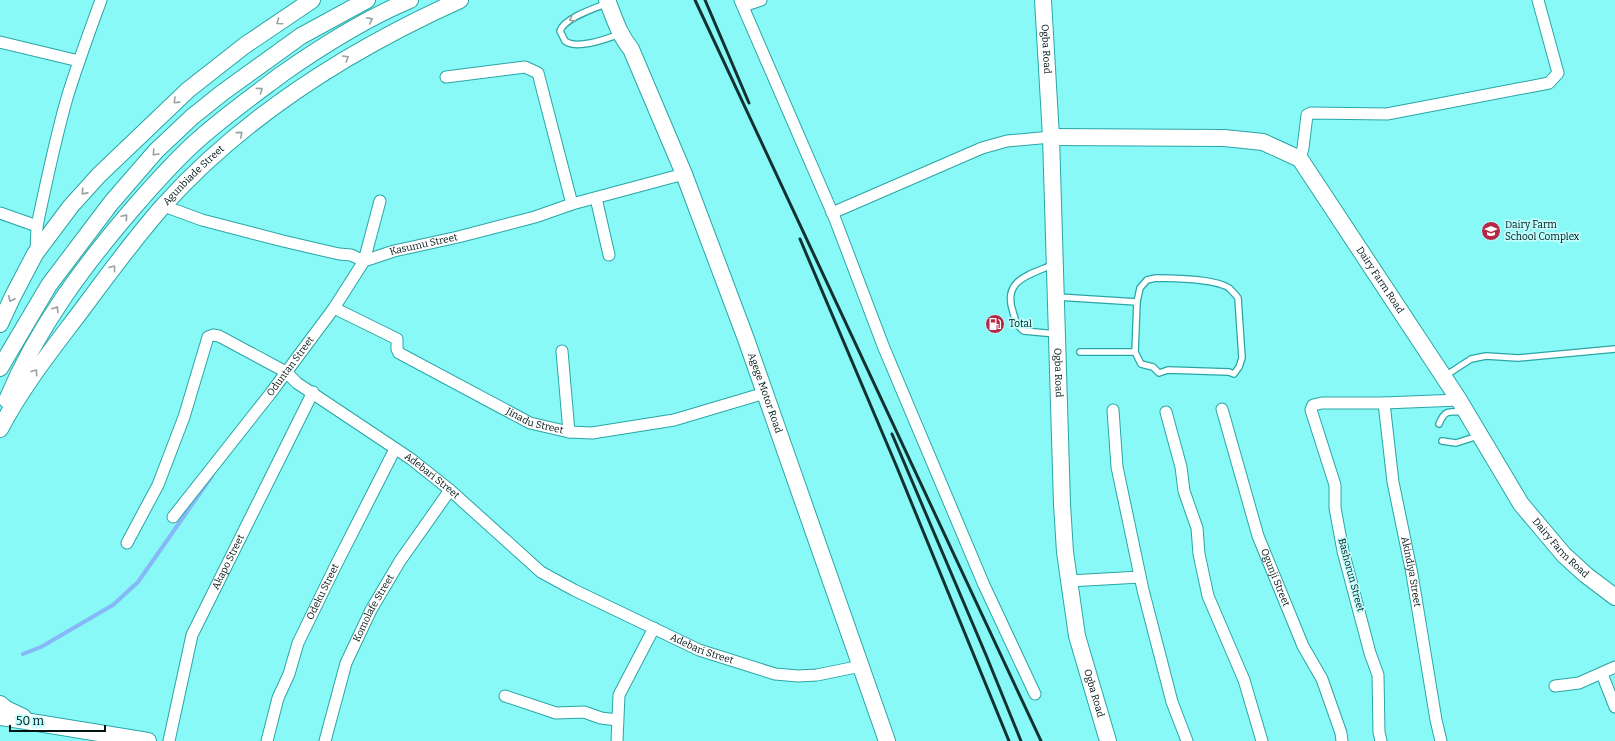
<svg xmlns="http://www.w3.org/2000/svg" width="1615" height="741" font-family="Bitter,serif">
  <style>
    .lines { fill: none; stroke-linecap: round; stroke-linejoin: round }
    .stream { stroke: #86b7f6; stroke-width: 4 }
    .lane-casing { stroke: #2aa5a5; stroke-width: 8 }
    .street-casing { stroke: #2aa5a5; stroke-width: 13 }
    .secondary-casing { stroke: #2aa5a5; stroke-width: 18 }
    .lane { stroke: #fff; stroke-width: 5.5 }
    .street { stroke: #fff; stroke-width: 11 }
    .secondary { stroke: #fff; stroke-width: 16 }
    .rail { stroke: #123231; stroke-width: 3 }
    .oneway { stroke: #99a1a1 }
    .labels { text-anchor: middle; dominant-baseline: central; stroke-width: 3.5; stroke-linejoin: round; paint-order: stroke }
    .street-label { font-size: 10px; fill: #001414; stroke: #c0fefd }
    .poi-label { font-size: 10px; fill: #001414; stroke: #c0fefd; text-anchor: start }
  </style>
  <rect width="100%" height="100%" fill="#89f9f8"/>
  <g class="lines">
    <path class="stream" d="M 23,654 L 41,647 L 113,605 L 138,582 L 212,476"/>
    <defs>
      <path id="lane" d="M 608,3 C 595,8 564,18 560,31 L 565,41 C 577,50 606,39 620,34
        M 1052,265 C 1029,275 1002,280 1013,312 C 1015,319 1017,327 1024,331 L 1056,334
        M 1156,278 C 1173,278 1215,279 1229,288 C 1232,291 1235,294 1238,298 L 1242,358 L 1239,367 L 1234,374 L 1229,372 L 1168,370 L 1159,373 L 1153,367 L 1141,364 L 1135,352 L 1137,302 L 1140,288 L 1147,280 Z
        M 1058,297 L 1137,302
        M 1080,352 L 1135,352
        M 1445,376 L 1471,359 L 1486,356 L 1518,358 L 1615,349
        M 1439,424 C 1445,409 1449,412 1464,412
        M 1442,441 L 1456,443 L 1478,436"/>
      <g id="street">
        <path d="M 740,0 L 835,219 L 884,348 L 984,585 L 1035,694"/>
        <path d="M 743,6 L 761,0"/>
        <path d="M 0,42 L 79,61"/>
        <path d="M 446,77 L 525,67 L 538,73 L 572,204"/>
        <path d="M 1300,159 L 1303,148 L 1307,115 L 1311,113 L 1387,114 L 1549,83 L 1558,73 L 1538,0"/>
        <path d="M 596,198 L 609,255"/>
        <path id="s1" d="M 164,206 L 202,220 L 283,241 L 339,254 L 351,255 L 364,261 L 394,251 L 458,237 L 535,217 L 572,204 L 684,174"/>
        <path d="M 0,213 L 37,226 L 36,252"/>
        <path d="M 832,213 L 982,148 L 1007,141 L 1051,137"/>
        <path d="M 37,226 C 46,183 55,140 67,98 C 77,65 89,33 101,0"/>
        <path id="s2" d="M 334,308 L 397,339 L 397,349 L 399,353 L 530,423 L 569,432 L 592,433 L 674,420 L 765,393"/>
        <path d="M 562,351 L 569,432"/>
        <path id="s3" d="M 1384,403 L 1393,482 L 1412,574 L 1436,720 L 1441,741"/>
        <path id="s4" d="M 1222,409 L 1258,536 L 1303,646 L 1322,679 L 1341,733 L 1342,741"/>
        <path d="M 1113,410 L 1117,467 L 1143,590 L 1172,702 L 1187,741"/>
        <path d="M 1166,412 L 1181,467 L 1184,491 L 1197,528 L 1199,554 L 1208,596 L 1244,680 L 1262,741"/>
        <path id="s5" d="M 173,517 L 270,394 L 334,308 L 364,261 L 380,201"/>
        <path id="s6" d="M 127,543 L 158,485 L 184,417 L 208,337 L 213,335 L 219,336 L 286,372 L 297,383 L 411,459 L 450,490 L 541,572 L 574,590 L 699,650 L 775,674 L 798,676 L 817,675 L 861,666"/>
        <path d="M 1069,581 L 1140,577"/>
        <path d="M 1602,674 L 1615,707"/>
        <path d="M 1555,686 L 1579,683 L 1615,667"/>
        <path d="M 505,696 L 556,713 L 584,712 L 601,718 L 617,720"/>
        <path id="s7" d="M 169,741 L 192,635 L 313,392"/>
        <path id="s8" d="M 267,741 L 278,698 L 289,674 L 298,643 L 335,567 L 395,449"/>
        <path id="s9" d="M 325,741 L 346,663 L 371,610 L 400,561 L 450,490"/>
        <path d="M 617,741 L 619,695 L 654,628"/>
        <path d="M 1381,741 L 1379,732 L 1378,675 L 1370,653 L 1343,551 L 1335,508 L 1335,485 L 1311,410 L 1313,405 L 1322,403 L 1384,403 L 1459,400"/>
      </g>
      <g id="secondary">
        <path id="s10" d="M 607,0 C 614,17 619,35 631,49 L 684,174 L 746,339 L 887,741"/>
        <path id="s11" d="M 1043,0 L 1051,137 L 1062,504 L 1065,552 L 1077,636 L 1108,741"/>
        <path id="s12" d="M 1051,137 L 1224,138 L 1263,142 L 1300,159 L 1459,400 L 1521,504 L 1564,555 L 1586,575 L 1615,597"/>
        <path d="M 0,324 L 13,296 L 35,254 L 71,206 L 99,175 L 188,90 L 244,46 L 312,0"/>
        <path d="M 0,368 L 49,285 L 111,203 L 156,151 L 192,117 L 222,93 L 301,36 L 367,0"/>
        <path d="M 7,400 C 37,328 84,265 135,206 C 155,183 176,159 199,139 C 226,115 254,95 282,74 C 322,46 365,19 410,0"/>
        <path id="s13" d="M 0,429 C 23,385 54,347 84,307 C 109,273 135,238 163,206 C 245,115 349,50 460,0"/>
        <path d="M 0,704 L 6,709 L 23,717"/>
        <path d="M 0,717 L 148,741"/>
      </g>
    </defs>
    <use href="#lane" class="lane-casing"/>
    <use href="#street" class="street-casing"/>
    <use href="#secondary" class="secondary-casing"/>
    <use href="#lane" class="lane"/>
    <use href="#street" class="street"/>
    <use href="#secondary" class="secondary"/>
    <path class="rail" d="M 695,0 L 1041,741
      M 705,0 L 749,103
      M 800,239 L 896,465 L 1009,741
      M 892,434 L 986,655 L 1021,741"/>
  </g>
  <defs><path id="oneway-chevron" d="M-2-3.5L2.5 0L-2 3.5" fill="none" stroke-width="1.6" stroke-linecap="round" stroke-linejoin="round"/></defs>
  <g class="oneway">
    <use href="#oneway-chevron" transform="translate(572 19) rotate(152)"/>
    <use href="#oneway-chevron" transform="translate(370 20) rotate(-27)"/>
    <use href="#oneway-chevron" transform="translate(279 22) rotate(145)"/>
    <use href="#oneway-chevron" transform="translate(346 58) rotate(-31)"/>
    <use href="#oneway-chevron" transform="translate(260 90) rotate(-36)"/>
    <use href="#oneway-chevron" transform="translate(176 101) rotate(136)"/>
    <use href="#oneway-chevron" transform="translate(240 134) rotate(-40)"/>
    <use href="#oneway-chevron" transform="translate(155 153) rotate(133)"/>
    <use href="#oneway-chevron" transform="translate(84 192) rotate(132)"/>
    <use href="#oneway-chevron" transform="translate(125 217) rotate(-49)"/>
    <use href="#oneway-chevron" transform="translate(113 268) rotate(-53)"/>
    <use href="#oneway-chevron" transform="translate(11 299) rotate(115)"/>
    <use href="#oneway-chevron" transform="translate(56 309) rotate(-58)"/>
    <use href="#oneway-chevron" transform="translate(35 372) rotate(-54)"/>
  </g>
  <defs>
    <symbol id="school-disc" viewBox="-11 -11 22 22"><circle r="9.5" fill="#b82645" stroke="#c0fefd"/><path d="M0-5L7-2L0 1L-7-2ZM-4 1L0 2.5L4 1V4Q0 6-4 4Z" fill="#fff"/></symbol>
    <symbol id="fuel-disc" viewBox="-11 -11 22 22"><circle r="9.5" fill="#b82645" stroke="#c0fefd"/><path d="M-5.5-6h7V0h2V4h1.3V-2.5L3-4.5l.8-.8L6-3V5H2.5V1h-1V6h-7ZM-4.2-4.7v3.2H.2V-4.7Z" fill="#fff"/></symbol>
  </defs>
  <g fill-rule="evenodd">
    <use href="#school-disc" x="1480" y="220" width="22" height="22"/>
    <use href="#fuel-disc" x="984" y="313" width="22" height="22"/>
  </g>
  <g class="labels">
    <g class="street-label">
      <text stroke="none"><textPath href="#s11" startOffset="49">Ogba Road</textPath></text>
      <text stroke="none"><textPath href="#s13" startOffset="320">Agunbiade Street</textPath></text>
      <text stroke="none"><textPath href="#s1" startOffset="270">Kasumu Street</textPath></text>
      <text stroke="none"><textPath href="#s12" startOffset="398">Dairy Farm Road</textPath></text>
      <text stroke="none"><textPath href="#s5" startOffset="191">Oduntan Street</textPath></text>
      <text stroke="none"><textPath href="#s11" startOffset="373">Ogba Road</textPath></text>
      <text stroke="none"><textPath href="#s10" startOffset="424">Agege Motor Road</textPath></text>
      <text stroke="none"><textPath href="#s2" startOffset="237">Jinadu Street</textPath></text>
      <text stroke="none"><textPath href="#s6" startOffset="489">Adebari Street</textPath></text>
      <text stroke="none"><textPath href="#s12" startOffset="722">Dairy Farm Road</textPath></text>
      <text stroke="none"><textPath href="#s7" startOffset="190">Akapo Street</textPath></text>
      <text stroke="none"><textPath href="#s3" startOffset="171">Akindiya Street</textPath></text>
      <text transform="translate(1351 575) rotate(75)">Bashorun Street</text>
      <text stroke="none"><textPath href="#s4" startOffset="177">Ogunji Street</textPath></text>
      <text stroke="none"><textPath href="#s8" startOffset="160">Odeku Street</textPath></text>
      <text stroke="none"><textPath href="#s9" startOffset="142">Komolafe Street</textPath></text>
      <text stroke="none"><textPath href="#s6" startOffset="813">Adebari Street</textPath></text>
      <text stroke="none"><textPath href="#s11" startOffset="697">Ogba Road</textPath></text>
    </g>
    <g class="poi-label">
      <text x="1505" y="225">Dairy Farm<tspan x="1505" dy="12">School Complex</tspan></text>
      <text x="1009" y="324">Total</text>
    </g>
  </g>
  <path d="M10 725v6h95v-6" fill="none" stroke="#001414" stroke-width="2"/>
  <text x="16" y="725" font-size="12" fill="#001414" stroke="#c0fefd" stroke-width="3" paint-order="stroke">50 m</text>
</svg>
